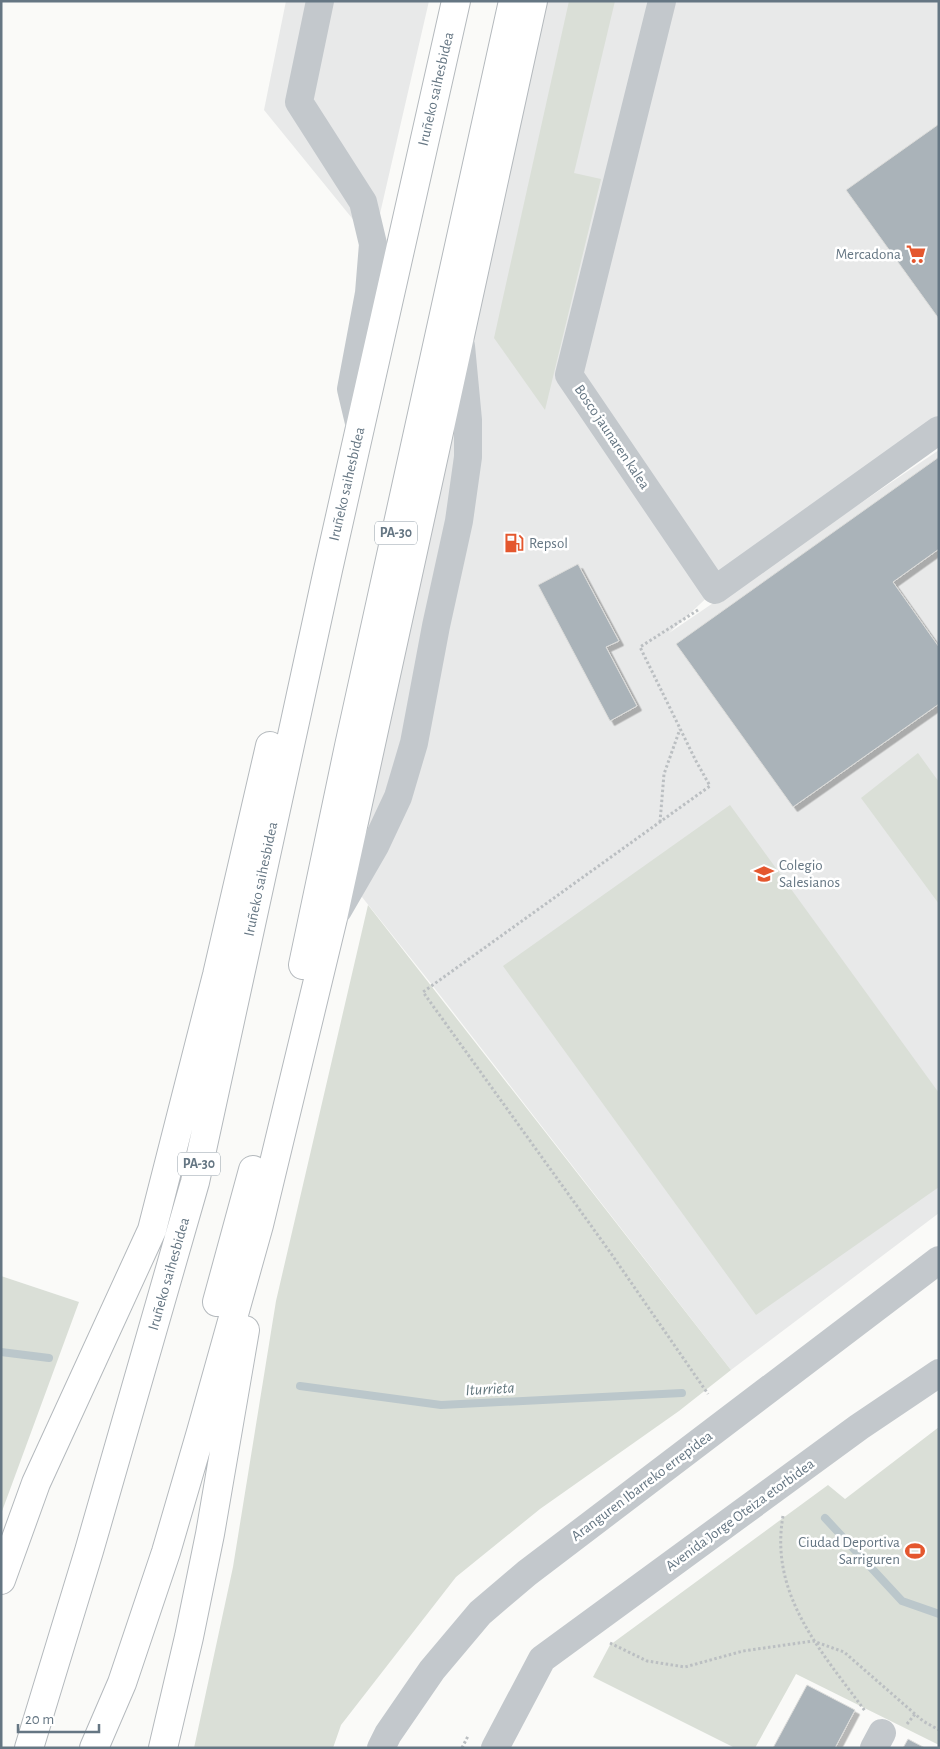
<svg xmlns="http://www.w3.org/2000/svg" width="940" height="1749" font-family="'Alegreya Sans',sans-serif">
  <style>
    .built { fill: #e8e9e9 }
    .green { fill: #dadfd7 }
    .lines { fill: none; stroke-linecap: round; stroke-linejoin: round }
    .stream { stroke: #bbc7cb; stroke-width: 8 }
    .building { fill: #aab3b9; stroke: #dcdcda; filter: url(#shadow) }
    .highway-casing { stroke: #b4b9bd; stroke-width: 30 }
    .path { stroke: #bbbfc2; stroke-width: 3; stroke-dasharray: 2.5 2.5; stroke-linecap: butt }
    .minor { stroke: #c3c8cc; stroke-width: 28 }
    .highway { stroke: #fff; stroke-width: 28 }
    .labels { text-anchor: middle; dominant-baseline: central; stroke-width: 5; stroke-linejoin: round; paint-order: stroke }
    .shield { fill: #fff; stroke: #939fa8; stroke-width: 1 }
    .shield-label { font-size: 14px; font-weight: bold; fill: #657683 }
    .street-label { font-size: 15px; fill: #657683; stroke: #fff }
    .poi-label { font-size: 15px; fill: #657683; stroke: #fff; text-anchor: end }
    .water-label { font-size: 16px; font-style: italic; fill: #60757c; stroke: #fff }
  </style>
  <defs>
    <filter id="shadow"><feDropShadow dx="4.5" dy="4.5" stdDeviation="0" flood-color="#0004"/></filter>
  </defs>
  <rect width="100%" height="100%" fill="#fafaf8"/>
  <path class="built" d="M 286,1 L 429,1 L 373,244 L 264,110 Z
    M 522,1 L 939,1 L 939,429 L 715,590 L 669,633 L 939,450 L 939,1213 L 731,1370 L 429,981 L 350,882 Z"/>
  <path class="green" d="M 569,1 L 615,1 L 574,173 L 601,179 L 545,410 L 494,338 Z
    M 918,753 L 939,782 L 939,904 L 861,798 Z
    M 730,805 L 939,1093 L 939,1187 L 756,1315 L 503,966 Z
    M 368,905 L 731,1370 L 679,1411 L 540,1509 L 456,1577 L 341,1725 L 333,1748 L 194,1748 L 233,1567 L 276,1301 Z
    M 1,1276 L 79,1302 L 1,1514 Z
    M 939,1427 L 939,1745 L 796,1674 L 755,1748 L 735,1748 L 593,1677 L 610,1645 L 828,1485 L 845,1499 Z"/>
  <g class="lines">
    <path class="stream" d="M 1,1352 L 49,1358
      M 300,1386 L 441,1405 L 682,1393
      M 825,1518 L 902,1601 L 939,1614"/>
  </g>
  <path class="building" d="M 939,124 L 939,319 L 846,190 Z
    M 939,457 L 939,549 L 893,582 L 939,647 L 939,704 L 793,807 L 676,644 Z
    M 578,564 L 619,641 L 606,647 L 637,706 L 610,721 L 538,585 Z
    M 807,1685 L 855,1710 L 835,1748 L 773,1748 Z
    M 908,1739 L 925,1748 L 903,1748 Z"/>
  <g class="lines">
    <defs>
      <path id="highway" d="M 303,965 L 349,746 L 513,1
        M 217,1302 L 253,1170
        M 1,1580 L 36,1483 L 152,1230 L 217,975 L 270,746
        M 29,1748 L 89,1551 L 195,1182 L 328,570 L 456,1
        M 94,1748 L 122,1683 L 166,1552 L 201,1432 L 259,1225 L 333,918 L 533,1
        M 163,1748 L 189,1637 L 210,1534 L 245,1330"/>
    </defs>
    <use href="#highway" class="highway-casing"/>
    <path class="path" d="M 698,610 L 640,647 L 696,761 L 710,786 L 423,992 L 610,1252 L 708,1394
      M 660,822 L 664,774 L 680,729
      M 783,1516 C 769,1595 822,1652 865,1711
      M 610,1643 L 647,1661 L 685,1667 L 743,1651 L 813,1641 L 844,1652 L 923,1721 L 939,1730
      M 907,1724 L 915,1714
      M 462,1748 L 468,1736"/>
    <path class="minor" d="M 320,1 L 299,102 L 363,202 L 373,244 L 369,293 L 351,389 L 360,427
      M 662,1 L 569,375 L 715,590 L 939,430
      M 338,910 L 375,846 L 398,797 L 414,743 L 436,626 L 459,521 L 468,457 L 468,420 L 461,346
      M 381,1748 L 388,1734 L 432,1670 L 480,1613 L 527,1573 L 939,1260
      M 495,1748 L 542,1659 L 859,1427 L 939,1373
      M 874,1748 L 882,1733"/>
    <use href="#highway" class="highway"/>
  </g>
  <defs>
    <symbol id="supermarket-bare" viewBox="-9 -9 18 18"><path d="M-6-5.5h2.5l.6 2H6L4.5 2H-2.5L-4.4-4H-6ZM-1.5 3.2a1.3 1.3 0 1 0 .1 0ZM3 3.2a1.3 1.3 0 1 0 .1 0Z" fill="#e4572e" stroke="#fff" stroke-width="2.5" paint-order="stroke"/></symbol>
    <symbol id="fuel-bare" viewBox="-9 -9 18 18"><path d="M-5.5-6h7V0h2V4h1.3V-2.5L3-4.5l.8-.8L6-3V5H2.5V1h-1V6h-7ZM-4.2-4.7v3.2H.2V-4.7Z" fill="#e4572e" stroke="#fff" stroke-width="2.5" paint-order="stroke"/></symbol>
    <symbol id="school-bare" viewBox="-9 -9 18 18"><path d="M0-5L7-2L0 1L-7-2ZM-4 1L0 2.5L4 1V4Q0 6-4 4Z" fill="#e4572e" stroke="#fff" stroke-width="2.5" paint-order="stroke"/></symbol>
    <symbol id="stadium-bare" viewBox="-9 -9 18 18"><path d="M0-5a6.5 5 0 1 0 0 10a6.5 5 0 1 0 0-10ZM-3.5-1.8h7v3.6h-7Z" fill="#e4572e" stroke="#fff" stroke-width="2.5" paint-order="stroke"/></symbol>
  </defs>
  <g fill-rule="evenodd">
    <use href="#supermarket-bare" x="902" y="240" width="28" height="28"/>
    <use href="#fuel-bare" x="500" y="529" width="28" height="28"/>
    <use href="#school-bare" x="750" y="860" width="28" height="28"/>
    <use href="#stadium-bare" x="901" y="1537" width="28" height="28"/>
  </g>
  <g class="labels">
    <g class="shield">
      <rect x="375" y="521.5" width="42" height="23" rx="4"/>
      <rect x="178" y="1152.5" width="42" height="23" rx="4"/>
    </g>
    <g class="shield-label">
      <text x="396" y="533">PA-30</text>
      <text x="199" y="1164">PA-30</text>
    </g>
    <g class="street-label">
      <text transform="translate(436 89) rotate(-77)">Iruñeko saihesbidea</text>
      <text transform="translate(612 437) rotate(56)">Bosco jaunaren kalea</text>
      <text transform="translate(347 484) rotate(-77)">Iruñeko saihesbidea</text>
      <text transform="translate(261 879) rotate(-78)">Iruñeko saihesbidea</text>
      <text transform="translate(169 1274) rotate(-74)">Iruñeko saihesbidea</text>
      <text transform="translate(642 1486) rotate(-37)">Aranguren Ibarreko errepidea</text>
      <text transform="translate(740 1515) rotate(-36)">Avenida Jorge Oteiza etorbidea</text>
    </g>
    <g class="poi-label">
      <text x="901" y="254">Mercadona</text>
      <text x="529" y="543" text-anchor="start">Repsol</text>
      <text x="779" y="865" text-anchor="start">Colegio<tspan x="779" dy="17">Salesianos</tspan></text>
      <text x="900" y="1542">Ciudad Deportiva<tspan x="900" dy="17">Sarriguren</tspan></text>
    </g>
    <g class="water-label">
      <text transform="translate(490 1389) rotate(-3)">Iturrieta</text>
    </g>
  </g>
  <rect width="940" height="1749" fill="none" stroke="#657683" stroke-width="5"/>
  <path d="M18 1724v8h81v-8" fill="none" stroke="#657683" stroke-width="2.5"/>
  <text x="25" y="1724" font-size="15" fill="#657683" stroke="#ffffff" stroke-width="4" paint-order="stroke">20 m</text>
</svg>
